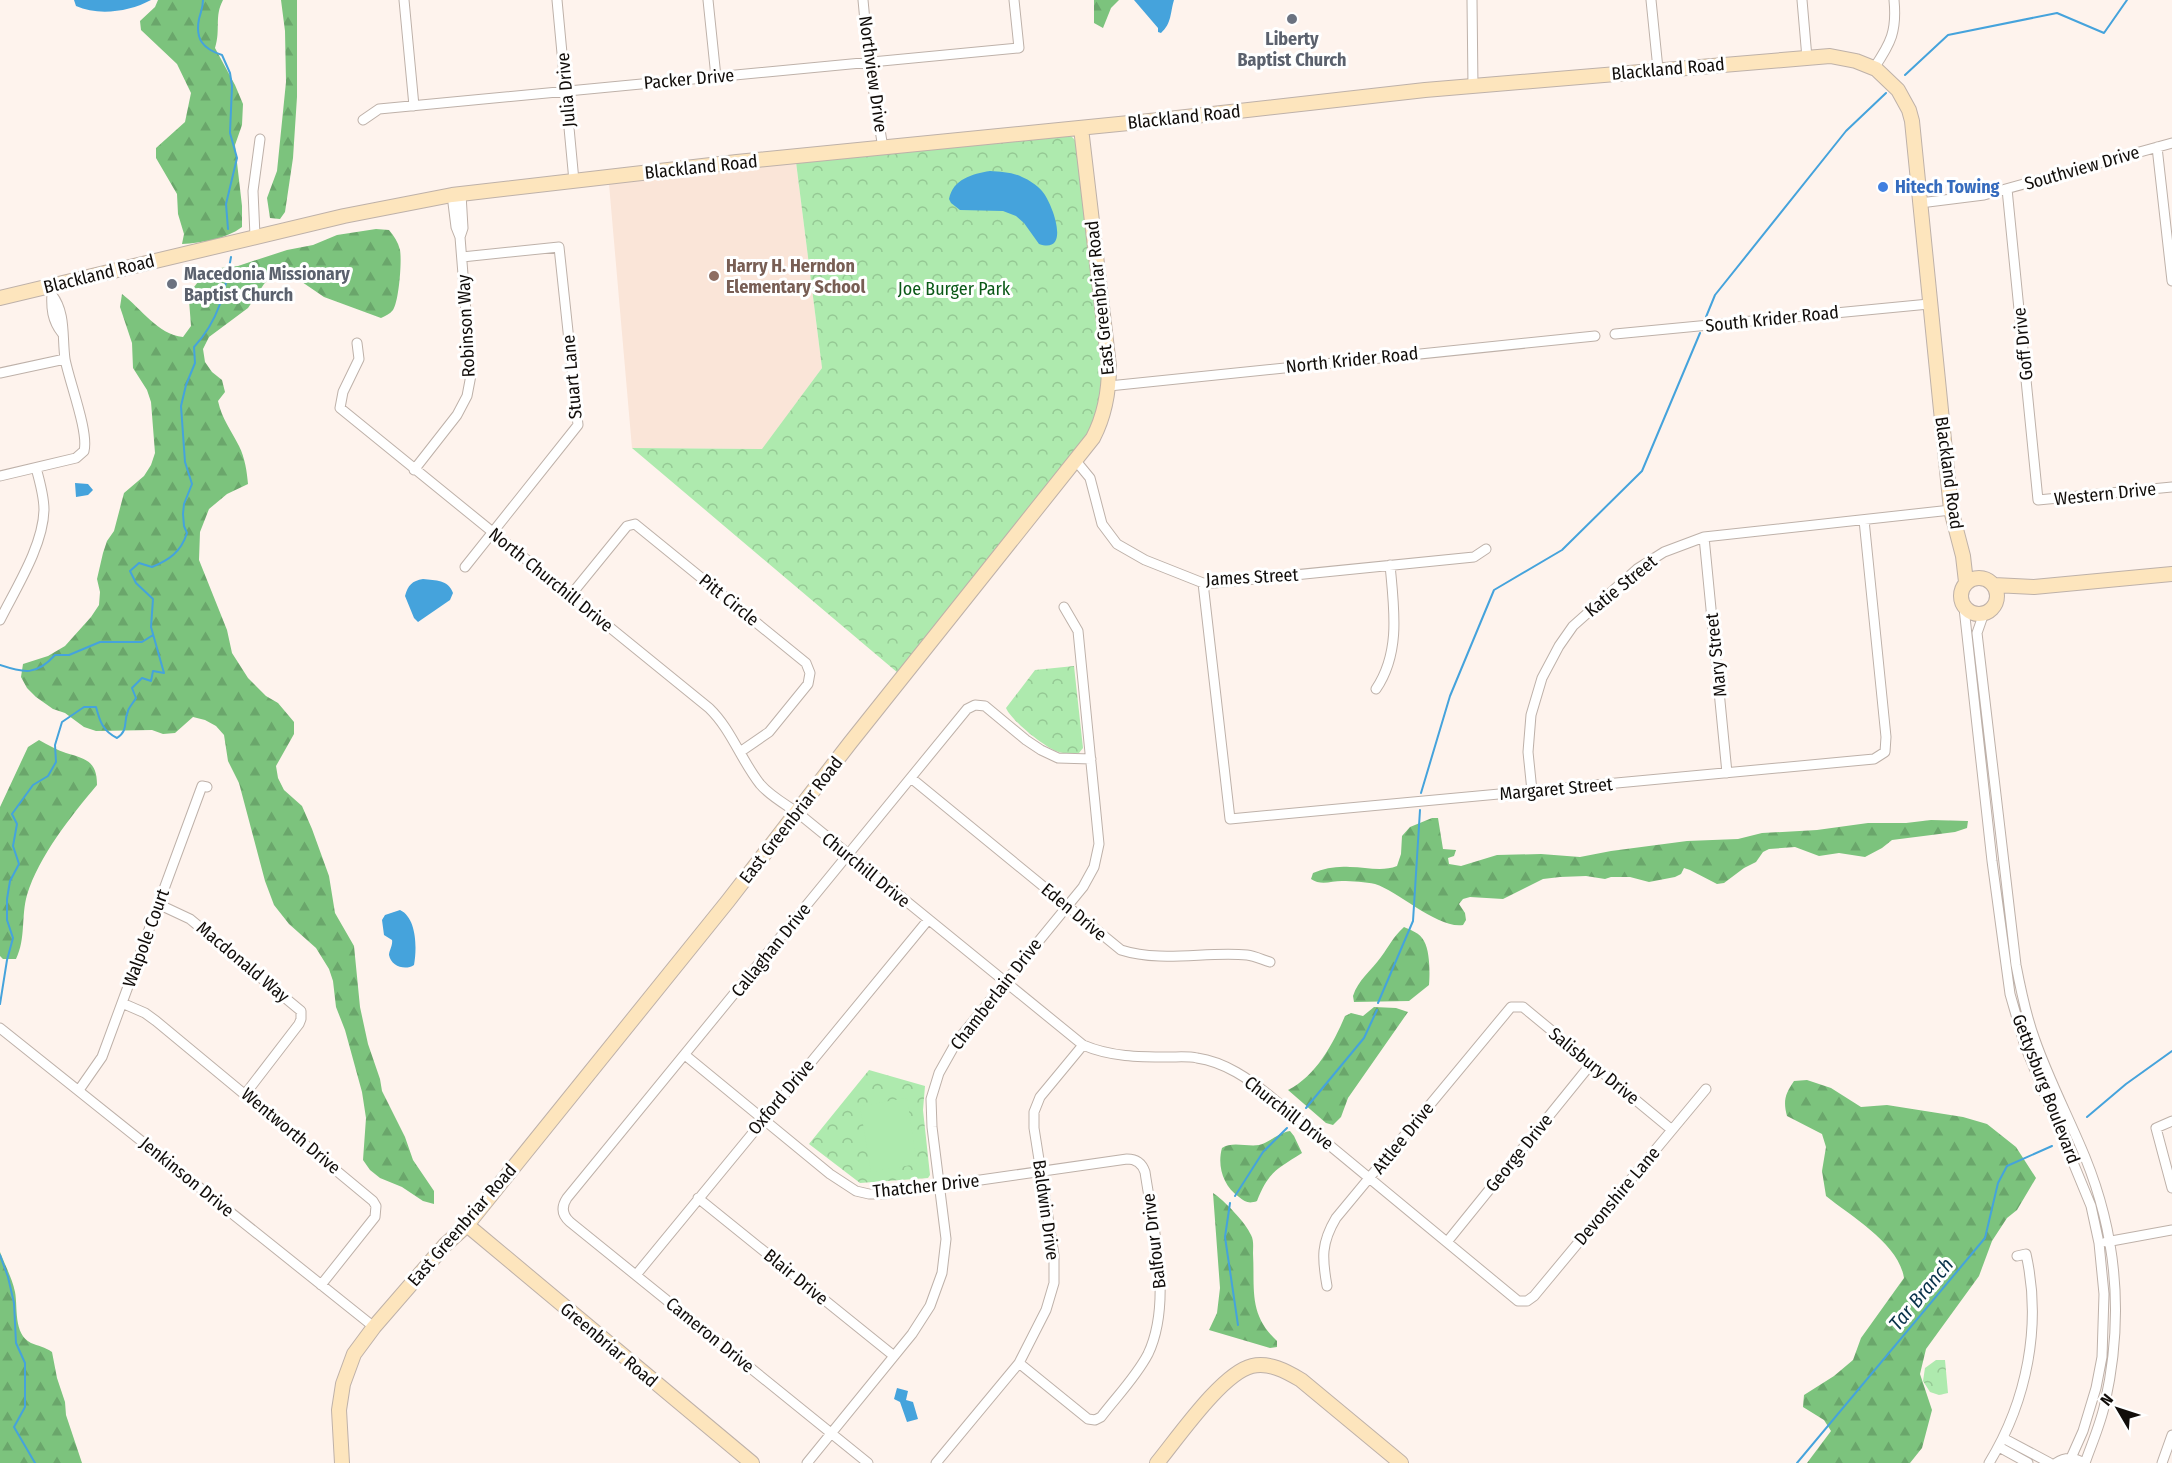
<svg xmlns="http://www.w3.org/2000/svg" width="2172" height="1463" font-family="'Fira Sans Condensed',sans-serif">
  <style>
    .built { fill: #fae5d8 }
    .forest { fill: url(#forest-firs) }
    .park { fill: url(#park-crowns) }
    .pitch { fill: #aeeaae }
    .water { fill: #45a3dc }
    .lines { fill: none; stroke-linecap: round; stroke-linejoin: round }
    .stream { stroke: #45a3dc; stroke-width: 2 }
    .street-casing { stroke: #beb1a9; stroke-width: 11 }
    .secondary-casing { stroke: #beb1a9; stroke-width: 16 }
    .street { stroke: #fff; stroke-width: 9 }
    .secondary { stroke: #fde5bd; stroke-width: 14 }
    .worship-dot { fill: #6b7280; stroke: #fff; stroke-width: 2 }
    .shop-dot { fill: #3f7fe0; stroke: #fff; stroke-width: 2 }
    .education-dot { fill: #8d6e63; stroke: #fff; stroke-width: 2 }
    .labels { text-anchor: middle; dominant-baseline: central; stroke-width: 6; stroke-linejoin: round; paint-order: stroke }
    .worship-label { font-size: 18px; font-weight: bold; fill: #5b616d; stroke: #fff }
    .street-label { font-size: 18px; fill: #110d0a; stroke: #fff }
    .shop-label { font-size: 18px; font-weight: bold; fill: #366cbe; stroke: #fff; text-anchor: start }
    .education-label { font-size: 18px; font-weight: bold; fill: #785e54; stroke: #fff; text-anchor: start }
    .park-label { font-size: 18px; fill: #0a5816; stroke: #fff }
    .water-label { font-size: 20px; font-style: italic; fill: #09324a; stroke: #fff }
  </style>
  <defs>
    <pattern id="forest-firs" width="22" height="20" patternUnits="userSpaceOnUse" patternTransform="scale(1.5)"><rect width="22" height="20" fill="#7cc37d"/><path d="M5 1l3.5 6h-7zM16 11l3.5 6h-7z" fill="#6aa66b"/></pattern>
    <pattern id="park-crowns" width="20" height="18" patternUnits="userSpaceOnUse" patternTransform="scale(1.5)"><rect width="20" height="18" fill="#aeeaae"/><path d="M2 6a3 3 0 1 1 6 0M12 15a3 3 0 1 1 6 0" fill="none" stroke="#95c894"/></pattern>
  </defs>
  <rect width="100%" height="100%" fill="#fef3ed"/>
  <path class="built" d="M 796,162 L 822,368 L 763,449 L 632,448 L 609,184 Z"/>
  <path class="forest" d="M 158,0 L 223,0 C 214,17 221,29 215,48 L 235,85 L 243,104 L 242,125 L 235,145 L 242,206 L 242,227 C 226,239 202,243 182,244 L 184,234 L 178,214 L 177,194 L 156,158 L 156,148 L 185,122 L 191,93 L 177,64 L 141,30 L 140,21 L 155,7 Z
    M 281,0 L 297,0 L 297,97 L 293,158 L 285,212 L 280,219 L 270,218 L 267,198 L 277,171 L 286,82 L 285,31 Z
    M 1094,0 L 1119,0 L 1111,8 L 1103,28 L 1094,23 Z
    M 376,229 L 389,230 C 394,236 398,242 400,250 C 402,261 399,301 393,310 C 390,314 385,316 381,318 L 324,297 L 283,269 L 272,275 L 264,284 L 248,308 L 209,337 L 203,349 L 205,362 L 212,372 L 222,380 L 225,392 L 218,401 C 222,419 231,430 239,446 C 245,458 247,472 248,484 L 227,494 L 209,509 L 200,532 L 199,560 L 227,630 L 232,653 L 248,678 L 266,696 L 278,703 L 294,722 L 294,734 L 276,766 L 278,778 L 284,790 L 302,806 L 312,829 L 329,876 L 335,913 L 354,946 L 360,1007 L 368,1044 L 380,1079 L 382,1091 L 405,1137 L 413,1160 L 434,1191 L 434,1204 L 423,1201 L 402,1187 L 380,1178 L 370,1170 L 363,1160 L 366,1118 L 362,1092 L 345,1030 L 336,1007 L 333,981 L 329,969 L 316,948 L 289,924 L 274,905 L 265,881 L 239,783 L 228,761 L 224,735 L 216,726 L 205,720 L 193,717 L 175,733 L 163,734 L 152,730 L 96,731 L 84,727 L 65,713 L 53,709 L 36,697 L 27,688 L 21,677 L 23,664 L 48,656 L 65,646 L 91,617 L 99,605 L 100,592 L 97,579 L 103,553 L 107,541 L 114,531 L 124,493 L 144,476 L 151,465 L 155,453 L 151,402 L 147,390 L 133,368 L 132,343 L 120,307 L 122,294 C 142,309 157,334 183,337 L 191,326 L 189,300 L 194,287 L 202,277 L 212,269 L 238,266 L 287,250 L 313,245 L 337,235 Z
    M 39,740 C 48,745 57,750 66,753 C 86,759 97,761 97,785 C 71,816 39,856 27,895 C 21,916 26,939 16,959 L 3,959 L 0,956 L 0,807 L 28,747 Z
    M 1432,818 L 1438,818 L 1443,849 L 1456,850 L 1454,856 L 1448,858 L 1449,864 L 1461,866 L 1497,855 L 1541,854 L 1580,857 L 1611,851 L 1687,841 L 1738,839 L 1762,833 L 1817,830 L 1868,823 L 1906,823 L 1931,820 L 1968,821 L 1967,828 L 1955,832 L 1892,840 L 1882,848 L 1865,857 L 1839,853 L 1819,856 L 1795,847 L 1769,849 L 1763,852 L 1756,862 L 1744,868 L 1724,883 L 1717,884 L 1690,870 L 1684,868 L 1681,874 L 1675,877 L 1649,882 L 1630,877 L 1611,877 L 1605,879 L 1586,876 L 1560,877 L 1543,879 L 1503,899 L 1470,897 L 1463,899 L 1459,904 L 1465,913 L 1466,920 L 1463,925 C 1438,929 1398,891 1375,884 C 1366,882 1352,881 1342,881 C 1331,881 1321,886 1311,879 L 1313,873 C 1325,868 1337,866 1350,867 C 1366,867 1382,872 1397,866 L 1401,854 L 1402,836 L 1410,827 Z
    M 1404,927 C 1411,930 1420,933 1424,941 C 1430,951 1430,974 1429,985 L 1409,1001 L 1354,1002 L 1353,996 C 1358,980 1371,971 1381,957 C 1390,945 1392,938 1404,927 Z
    M 1374,1007 L 1396,1008 L 1408,1012 L 1348,1098 L 1341,1117 L 1333,1125 L 1326,1123 L 1288,1090 C 1316,1076 1333,1044 1345,1016 L 1351,1013 L 1363,1016 Z
    M 1807,1080 L 1831,1088 L 1861,1107 L 1887,1105 L 1963,1117 L 1987,1124 L 2016,1147 L 2036,1178 L 2017,1210 L 2007,1218 L 1992,1241 L 1979,1276 L 1926,1349 L 1920,1374 L 1932,1410 L 1922,1448 L 1910,1463 L 1807,1463 L 1831,1431 L 1824,1420 L 1803,1407 L 1804,1395 L 1834,1376 L 1853,1360 L 1861,1338 L 1904,1278 C 1899,1244 1852,1217 1826,1196 L 1822,1171 L 1826,1147 L 1822,1134 L 1787,1116 C 1783,1101 1785,1094 1794,1081 Z
    M 1290,1131 L 1294,1136 L 1302,1153 C 1277,1169 1268,1172 1257,1201 C 1249,1204 1245,1202 1239,1197 C 1223,1186 1217,1166 1222,1148 C 1232,1141 1247,1147 1259,1145 C 1270,1142 1278,1133 1290,1131 Z
    M 1213,1193 C 1224,1200 1246,1223 1251,1235 C 1254,1240 1253,1248 1253,1253 C 1255,1289 1248,1314 1277,1341 L 1277,1347 L 1270,1348 L 1209,1330 L 1217,1313 L 1220,1288 Z
    M 0,1252 C 5,1265 12,1278 15,1292 C 18,1307 13,1334 31,1343 C 38,1346 45,1347 52,1352 L 57,1378 L 65,1402 L 66,1415 L 82,1463 L 0,1463 Z"/>
  <path class="park" d="M 1066,135 L 1071,136 L 1078,143 L 1105,365 L 1103,397 L 1092,428 L 898,673 L 632,448 L 762,449 L 822,368 L 796,162 Z
    M 1074,666 L 1083,748 L 1079,753 C 1071,754 1063,754 1056,751 C 1043,746 1011,720 1006,708 L 1035,670 Z
    M 869,1070 L 925,1086 L 923,1110 L 930,1175 L 928,1178 L 860,1183 L 809,1144 Z
    M 1936,1360 L 1945,1360 L 1948,1393 L 1939,1395 L 1930,1392 L 1923,1381 L 1925,1368 Z"/>
  <path class="pitch" d="M 907,1098 L 917,1164 L 871,1172 L 860,1106 Z"/>
  <path class="water" d="M 74,0 L 151,0 C 129,12 98,16 76,6 Z
    M 1134,0 L 1174,0 C 1170,13 1172,23 1161,33 L 1158,32 L 1158,28 Z
    M 990,171 C 1001,172 1012,172 1022,177 C 1029,180 1037,185 1042,191 C 1052,202 1072,255 1039,244 L 1024,223 L 1016,216 L 1003,211 L 960,210 L 951,203 L 949,199 C 953,179 972,174 990,171 Z
    M 75,483 L 88,484 L 93,490 L 88,495 L 76,497 Z
    M 423,579 C 436,581 448,579 453,593 L 450,600 L 418,622 L 414,618 L 405,596 C 408,585 412,581 423,579 Z
    M 400,910 C 417,918 417,949 414,965 C 405,971 391,966 389,955 C 389,951 393,945 392,940 L 384,935 L 382,920 L 385,915 Z
    M 897,1388 L 908,1391 L 906,1400 L 913,1402 L 918,1419 L 907,1422 L 900,1402 L 894,1399 Z"/>
  <g class="lines">
    <path class="stream" d="M 203,0 C 203,8 201,11 199,19 C 195,39 203,49 222,55 L 230,73 L 232,86 L 230,133 L 237,158 L 226,204 L 228,229
      M 1905,75 L 1948,35 L 2057,13 L 2104,33 L 2127,0
      M 1706,317 L 1715,295 L 1846,131 L 1886,93
      M 0,665 C 24,673 36,676 55,655 L 69,655 L 100,642 L 142,642 L 153,635
      M 1421,793 L 1450,696 L 1494,590 L 1562,550 L 1642,471 L 1700,333
      M 1378,1003 L 1413,921 L 1420,810
      M 0,1004 L 7,960 L 13,938 L 7,920 L 7,899 L 10,881 L 19,864 L 13,846 L 17,824 L 12,814 L 33,785 L 48,776 L 56,762 L 55,745 L 62,722 L 84,707 L 96,707 C 100,722 103,731 117,738 C 129,730 123,722 128,711 C 129,707 134,702 136,698 L 132,688 L 142,678 L 151,681 L 153,671 L 164,673 L 151,627 L 153,599 L 136,583 L 130,571 L 139,563 L 152,567 C 169,560 181,552 187,533 L 184,526 L 183,514 L 184,504 L 192,484 L 185,462 L 181,406 L 186,385 L 195,363 L 194,347 C 219,320 225,292 231,257
      M 1306,1108 L 1364,1038 L 1377,1010
      M 2087,1117 L 2126,1084 L 2172,1051
      M 1235,1196 L 1263,1152 L 1287,1128
      M 1230,1203 L 1225,1237 L 1238,1325
      M 0,1255 L 8,1277 L 14,1303 L 16,1343 L 25,1363 L 25,1407 L 14,1427 L 35,1463
      M 1797,1463 L 1985,1238 L 1998,1183 L 2007,1166 L 2052,1146"/>
    <defs>
      <path id="street" d="M 404,0 L 414,106
        M 557,0 L 574,181
        M 708,0 L 716,77
        M 863,0 L 869,63 L 883,148
        M 1472,0 L 1473,86
        M 1651,0 L 1658,69
        M 1802,0 L 1807,58
        M 1874,68 C 1891,43 1897,31 1894,0
        M 363,120 L 379,109 L 1019,48 L 1014,0
        M 2157,147 L 2172,281
        M 2007,189 L 2038,500 L 2172,487
        M 1920,203 L 1984,195 L 2172,143
        M 255,236 L 253,191 L 260,139
        M 460,237 L 463,228 L 461,194
        M 462,257 L 559,247 L 578,425 L 465,567
        M 52,293 C 51,308 52,320 62,333
        M 1615,334 L 1929,304
        M 357,343 L 359,359 L 343,392 L 340,408 L 709,708 C 731,729 741,760 760,784 C 770,796 785,804 798,813 L 1083,1045 C 1111,1057 1139,1057 1169,1057 C 1178,1057 1188,1056 1197,1058 C 1225,1062 1249,1079 1270,1096 L 1518,1301 L 1527,1301 L 1534,1296 L 1706,1089
        M 0,373 L 65,359
        M 1109,386 L 1595,336
        M 1076,461 L 1090,478 L 1102,524 L 1117,544 L 1145,560 L 1203,583 L 1214,583 L 1474,557 L 1486,549
        M 414,470 L 457,415 L 467,396 L 471,375 L 460,237 L 456,227 L 452,195
        M 0,476 L 76,458 L 84,451 C 89,432 69,381 65,359 C 62,337 66,313 52,295
        M 1704,537 L 1727,773
        M 1203,583 L 1230,819 L 1874,759 L 1885,752 L 1886,737 L 1864,520
        M 570,596 L 627,526 L 635,524 L 806,663 L 810,673 L 808,684 L 769,732 L 740,752
        M 1964,608 L 1992,861 L 2010,994 L 2025,1046 L 2091,1206 L 2099,1243 L 2104,1294 L 2102,1357 L 2096,1388 L 2083,1431 L 2071,1458
        M 1984,613 L 1977,633 L 2016,965 C 2021,991 2026,1016 2035,1040 C 2049,1080 2069,1118 2085,1157 C 2118,1238 2124,1318 2105,1403 C 2101,1423 2092,1443 2085,1463
        M 0,620 C 16,588 43,546 44,510 C 44,496 40,482 36,468
        M 1376,689 C 1401,652 1394,608 1390,565
        M 911,778 L 1121,950 C 1162,963 1206,951 1247,955 C 1255,956 1263,960 1270,962
        M 1532,791 L 1528,752 L 1531,715 L 1542,678 L 1559,646 L 1573,626 L 1637,569 L 1664,552 L 1704,537 L 1951,510
        M 158,904 L 190,919 L 301,1011 L 301,1019 L 299,1024 L 246,1093
        M 122,1003 L 145,1013 L 156,1021 L 373,1201 L 376,1206 L 375,1217 L 321,1285
        M 0,1028 L 374,1327
        M 685,1055 L 830,1174 L 856,1191 L 869,1194 L 883,1194 L 1127,1159 C 1136,1159 1142,1163 1145,1172 C 1153,1227 1173,1301 1148,1354 C 1136,1377 1117,1396 1101,1417 L 1095,1420 L 1088,1419 L 1019,1363
        M 79,1090 L 102,1057 L 202,786 L 207,787
        M 2172,1121 L 2156,1128 L 2172,1188
        M 698,1198 L 894,1356
        M 1447,1242 L 1591,1064
        M 2106,1242 L 2172,1230
        M 636,1275 L 928,920
        M 1327,1286 C 1322,1258 1321,1243 1336,1218 L 1511,1007 L 1523,1007 L 1672,1130
        M 2003,1438 L 2050,1463
        M 1999,1447 L 2028,1463
        M 807,1463 L 912,1334 L 930,1306 L 942,1273 L 946,1239 L 932,1127 L 931,1099 L 939,1073 L 957,1041 L 1083,887 L 1094,867 L 1099,844 L 1078,631 L 1064,607
        M 868,1463 L 570,1222 C 562,1215 561,1207 567,1198 L 967,709 L 975,705 L 985,706 L 1026,740 L 1041,750 L 1058,758 L 1091,759
        M 936,1463 L 1019,1363 L 1046,1310 L 1054,1283 L 1054,1255 L 1034,1128 L 1034,1112 L 1040,1097 L 1083,1045
        M 1989,1463 C 2027,1401 2042,1325 2026,1254 L 2017,1256
        M 2056,1463 C 2065,1457 2074,1457 2084,1463
        M 2162,1463 L 2172,1435"/>
      <path id="secondary" d="M 0,298 L 344,216 L 452,195 L 737,162 L 1159,120 L 1425,90 L 1830,56 L 1856,61 L 1876,69 L 1898,90 L 1909,110 L 1912,121 L 1951,510 L 1963,556 L 1966,582
        M1961 596a18 18 0 1 1 36 0a18 18 0 1 1-36 0Z
        M 1994,585 L 2034,587 L 2172,574
        M 467,1225 L 752,1463
        M 342,1463 L 339,1410 L 343,1384 L 354,1354 L 374,1327 L 445,1245 L 467,1225 L 728,901 L 850,743 L 1093,438 C 1105,415 1109,392 1109,366 L 1081,128
        M 1157,1463 C 1177,1439 1222,1373 1252,1366 C 1269,1362 1286,1371 1301,1380 L 1401,1463"/>
    </defs>
    <use href="#street" class="street-casing"/>
    <use href="#secondary" class="secondary-casing"/>
    <use href="#street" class="street"/>
    <use href="#secondary" class="secondary"/>
  </g>
  <g class="worship-dot">
    <circle cx="1292" cy="19" r="6"/>
    <circle cx="172" cy="284" r="6"/>
  </g>
  <circle class="shop-dot" cx="1883" cy="187" r="6"/>
  <circle class="education-dot" cx="714" cy="276" r="6"/>
  <g class="labels">
    <g class="worship-label">
      <text x="1292" y="39">Liberty<tspan x="1292" dy="21">Baptist Church</tspan></text>
      <text x="184" y="274" text-anchor="start">Macedonia Missionary<tspan x="184" dy="21">Baptist Church</tspan></text>
    </g>
    <g class="street-label">
      <text transform="translate(1668 69) rotate(-5)">Blackland Road</text>
      <text transform="translate(873 74) rotate(82)">Northview Drive</text>
      <text transform="translate(689 79) rotate(-5)">Packer Drive</text>
      <text transform="translate(566 90) rotate(-95)">Julia Drive</text>
      <text transform="translate(1184 117) rotate(-6)">Blackland Road</text>
      <text transform="translate(701 167) rotate(-6)">Blackland Road</text>
      <text transform="translate(2082 168) rotate(-16)">Southview Drive</text>
      <text transform="translate(99 274) rotate(-14)">Blackland Road</text>
      <text transform="translate(1100 298) rotate(-96)">East Greenbriar Road</text>
      <text transform="translate(1772 319) rotate(-6)">South Krider Road</text>
      <text transform="translate(466 326) rotate(-93)">Robinson Way</text>
      <text transform="translate(2023 344) rotate(-96)">Goff Drive</text>
      <text transform="translate(1352 360) rotate(-6)">North Krider Road</text>
      <text transform="translate(572 377) rotate(-95)">Stuart Lane</text>
      <text transform="translate(1949 473) rotate(82)">Blackland Road</text>
      <text transform="translate(2105 494) rotate(-6)">Western Drive</text>
      <text transform="translate(1252 577) rotate(-3)">James Street</text>
      <text transform="translate(551 580) rotate(39)">North Churchill Drive</text>
      <text transform="translate(1621 586) rotate(-39)">Katie Street</text>
      <text transform="translate(729 600) rotate(39)">Pitt Circle</text>
      <text transform="translate(1716 655) rotate(-96)">Mary Street</text>
      <text transform="translate(1556 789) rotate(-5)">Margaret Street</text>
      <text transform="translate(791 820) rotate(-52)">East Greenbriar Road</text>
      <text transform="translate(866 870) rotate(39)">Churchill Drive</text>
      <text transform="translate(1074 912) rotate(40)">Eden Drive</text>
      <text transform="translate(146 938) rotate(-70)">Walpole Court</text>
      <text transform="translate(771 950) rotate(-51)">Callaghan Drive</text>
      <text transform="translate(243 962) rotate(40)">Macdonald Way</text>
      <text transform="translate(996 994) rotate(-52)">Chamberlain Drive</text>
      <text transform="translate(1594 1066) rotate(39)">Salisbury Drive</text>
      <text transform="translate(2046 1089) rotate(69)">Gettysburg Boulevard</text>
      <text transform="translate(781 1097) rotate(-50)">Oxford Drive</text>
      <text transform="translate(1289 1113) rotate(38)">Churchill Drive</text>
      <text transform="translate(291 1131) rotate(40)">Wentworth Drive</text>
      <text transform="translate(1403 1138) rotate(-51)">Attlee Drive</text>
      <text transform="translate(1519 1153) rotate(-51)">George Drive</text>
      <text transform="translate(187 1177) rotate(39)">Jenkinson Drive</text>
      <text transform="translate(926 1186) rotate(-6)">Thatcher Drive</text>
      <text transform="translate(1617 1196) rotate(-50)">Devonshire Lane</text>
      <text transform="translate(1046 1210) rotate(82)">Baldwin Drive</text>
      <text transform="translate(462 1225) rotate(-49)">East Greenbriar Road</text>
      <text transform="translate(1154 1241) rotate(-97)">Balfour Drive</text>
      <text transform="translate(796 1277) rotate(39)">Blair Drive</text>
      <text transform="translate(710 1335) rotate(39)">Cameron Drive</text>
      <text transform="translate(609 1345) rotate(40)">Greenbriar Road</text>
    </g>
    <g class="shop-label">
      <text x="1895" y="187">Hitech Towing</text>
    </g>
    <g class="education-label">
      <text x="726" y="266">Harry H. Herndon<tspan x="726" dy="21">Elementary School</tspan></text>
    </g>
    <g class="park-label">
      <text x="954" y="289">Joe Burger Park</text>
    </g>
    <g class="water-label">
      <text transform="translate(1921 1294) rotate(-50)">Tar Branch</text>
    </g>
  </g>
  <g transform="translate(2118 1409) rotate(309)" stroke="#ffffff" stroke-width="4.5" paint-order="stroke">
  <path d="M0-4.5L10 22L0 15L-10 22Z" fill="#110d0a"/>
  <text y="-9" font-size="16" font-weight="bold" text-anchor="middle" fill="#110d0a">N</text>
  </g>
</svg>
